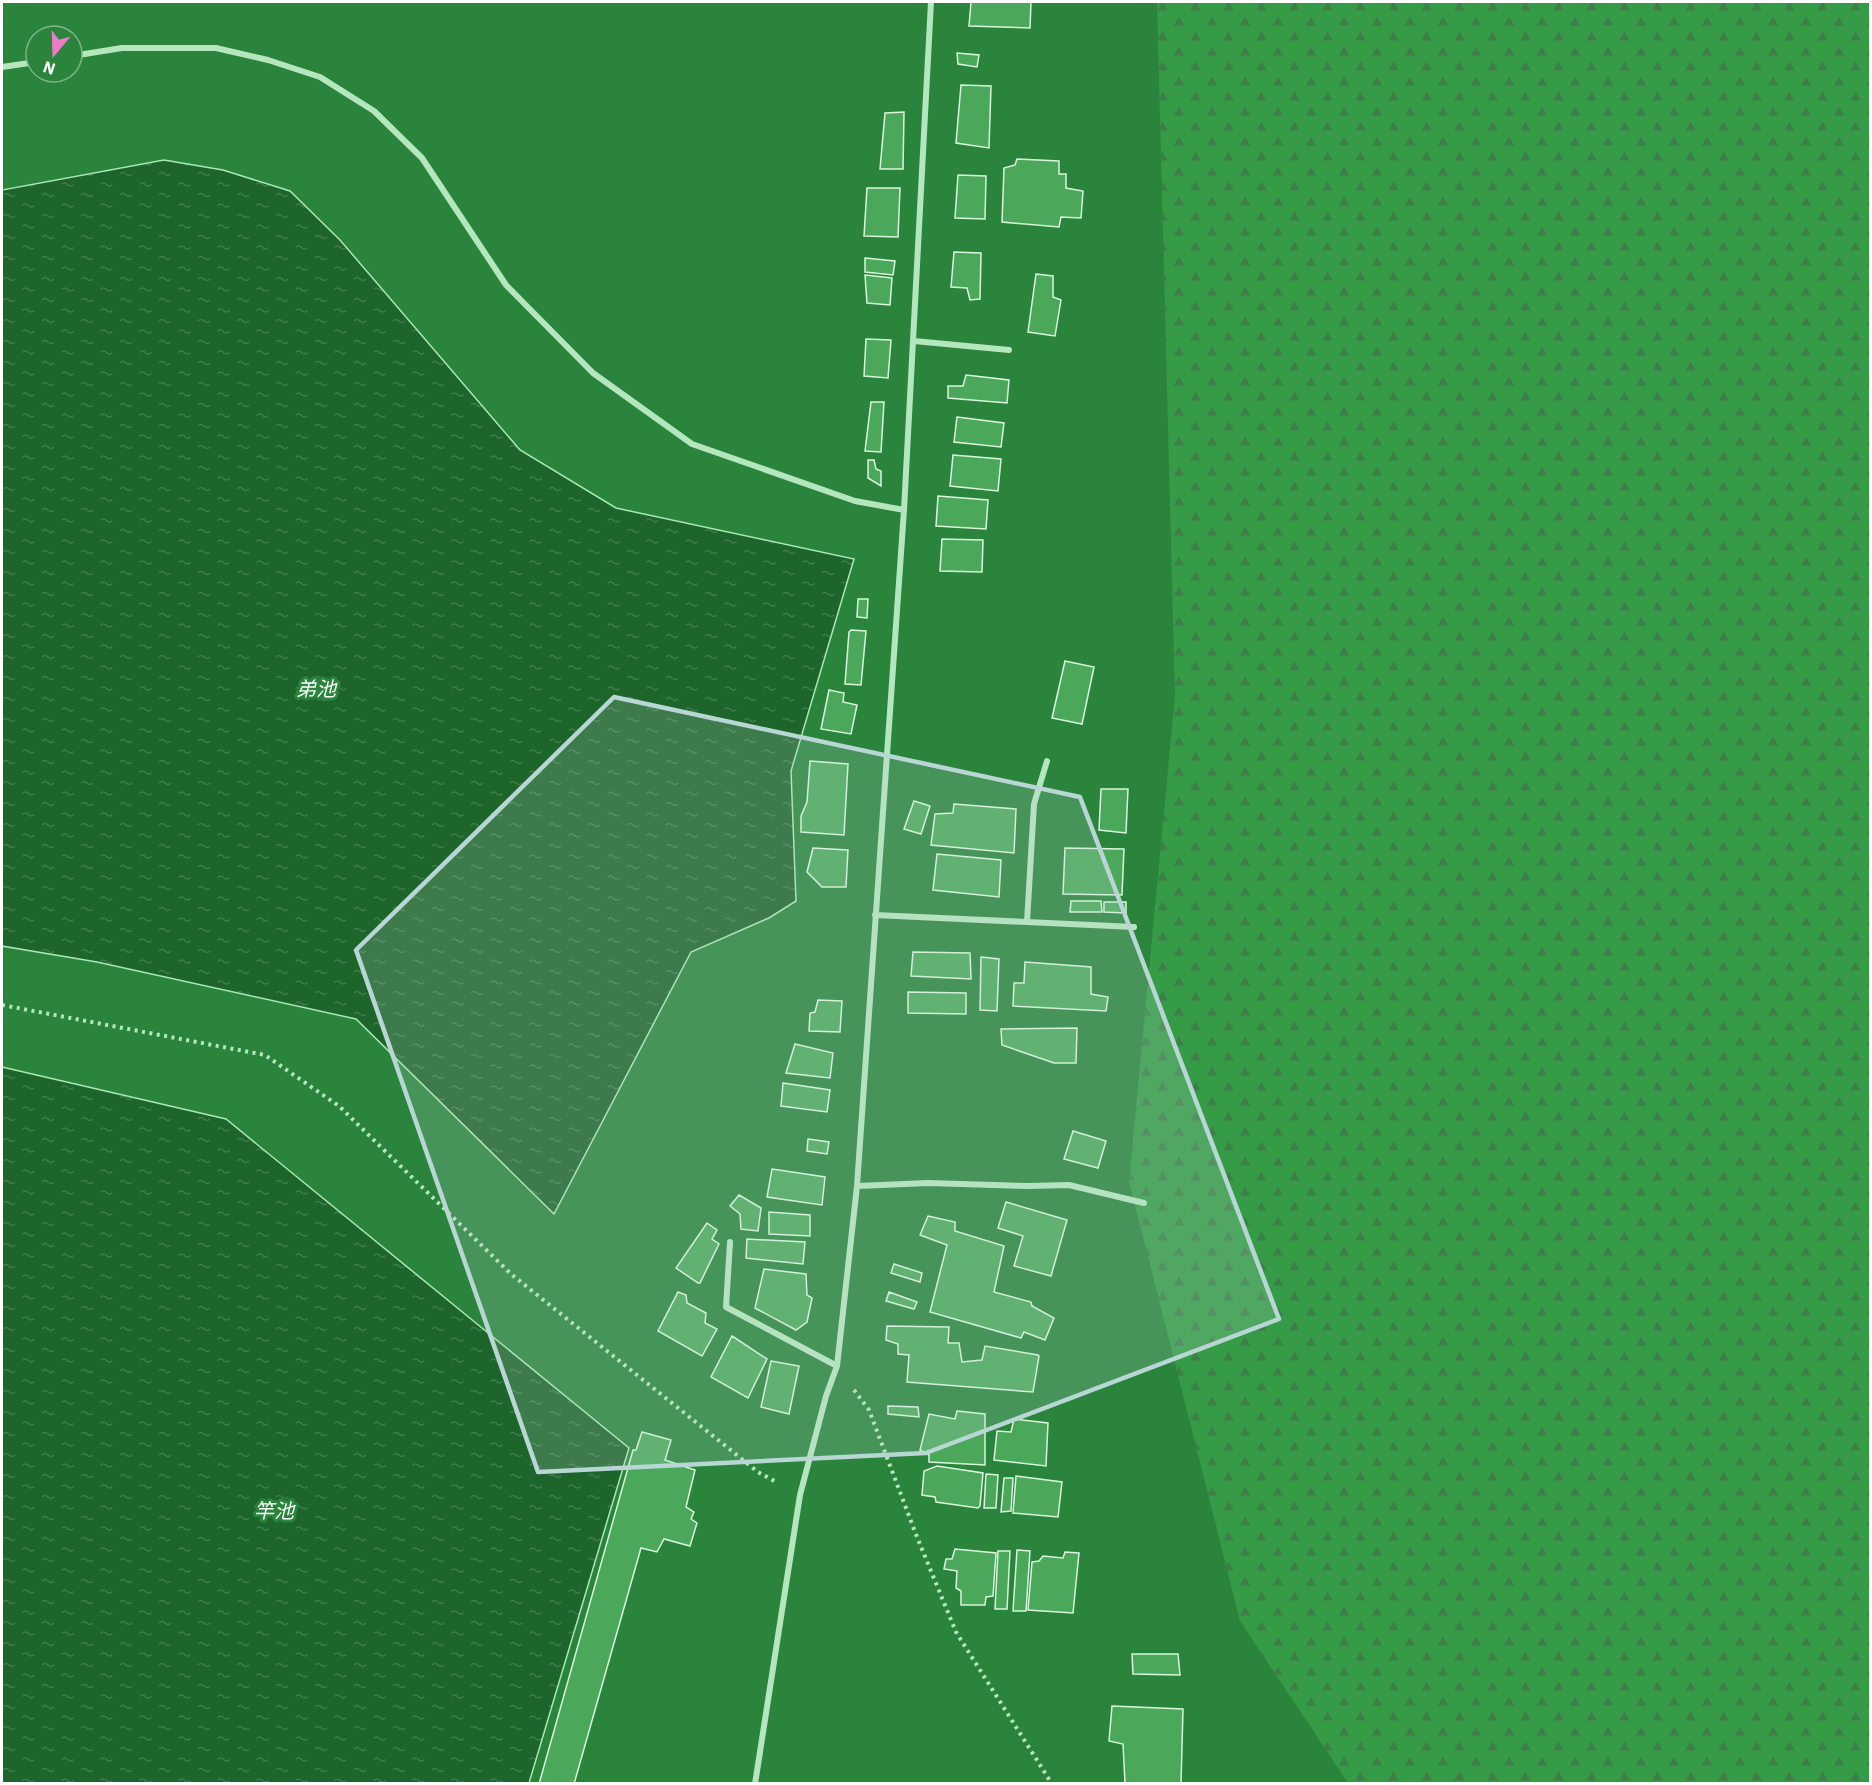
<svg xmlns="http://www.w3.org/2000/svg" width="1872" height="1785" font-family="'IBM Plex Sans','Noto Sans JP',sans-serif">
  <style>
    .forest { fill: url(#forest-firs) }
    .water { fill: url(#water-ripples); stroke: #a9e7b3; stroke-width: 1.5 }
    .building { fill: #4ba85b; stroke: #d7f6dc; stroke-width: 1.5 }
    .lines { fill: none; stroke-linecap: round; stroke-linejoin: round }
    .path { stroke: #b4e7bd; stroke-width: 4; stroke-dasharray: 3 4.5; stroke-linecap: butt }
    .minor { stroke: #b4e7bd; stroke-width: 6 }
    .marked { fill: #b7d6d4; fill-opacity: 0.2; stroke: #b7d6d4; stroke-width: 4.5; stroke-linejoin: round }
    .labels { text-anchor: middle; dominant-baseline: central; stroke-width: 6; stroke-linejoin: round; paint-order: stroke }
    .water-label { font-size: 20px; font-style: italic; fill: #f6fcf7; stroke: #2a843b }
  </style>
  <defs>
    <pattern id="forest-firs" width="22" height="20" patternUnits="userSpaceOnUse" patternTransform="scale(1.5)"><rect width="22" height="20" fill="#359b46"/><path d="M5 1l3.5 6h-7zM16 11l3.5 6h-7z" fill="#3d7f48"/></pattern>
    <pattern id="water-ripples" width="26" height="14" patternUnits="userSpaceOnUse" patternTransform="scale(1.5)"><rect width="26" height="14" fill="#1e652c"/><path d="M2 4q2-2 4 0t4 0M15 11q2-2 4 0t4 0" fill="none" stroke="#407c4c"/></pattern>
  </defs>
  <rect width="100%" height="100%" fill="#2a843b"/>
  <path class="forest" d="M 1157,2 L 1870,2 L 1870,1783 L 1348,1783 L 1240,1621 L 1129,1181 L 1175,696 Z"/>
  <path class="water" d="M 164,160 L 223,170 L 290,191 L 340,240 L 520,450 L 616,508 L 854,559 L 791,771 L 796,901 L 769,918 L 691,952 L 554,1214 L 356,1019 L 97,962 L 2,946 L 2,190 Z
    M 2,1067 L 226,1119 L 629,1448 L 529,1783 L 2,1783 Z"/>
  <path class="building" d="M 971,2 L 1031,2 L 1030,28 L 969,26 Z
    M 957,53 L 979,55 L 977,67 L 958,64 Z
    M 961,85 L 991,86 L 989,148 L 956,143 Z
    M 904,112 L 903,169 L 880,169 L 885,113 Z
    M 1017,159 L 1059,161 L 1059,174 L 1066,174 L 1066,188 L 1083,191 L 1081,218 L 1061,217 L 1059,227 L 1002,222 L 1004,168 L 1015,165 Z
    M 958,175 L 986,176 L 985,219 L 955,218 Z
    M 867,188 L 900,188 L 898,237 L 864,236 Z
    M 954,252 L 981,253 L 980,299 L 970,300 L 967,288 L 951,287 Z
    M 865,258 L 895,261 L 893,275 L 865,272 Z
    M 1036,274 L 1053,276 L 1053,297 L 1061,300 L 1055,336 L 1028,332 Z
    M 865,275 L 892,278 L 890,305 L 867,303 Z
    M 866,339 L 891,340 L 888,378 L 864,376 Z
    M 966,375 L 1009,380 L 1007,403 L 948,398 L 948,386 L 963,386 Z
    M 871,402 L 884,402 L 881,452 L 865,451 Z
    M 957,417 L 1004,423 L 1001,447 L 954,442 Z
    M 953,455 L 1001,459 L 998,491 L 950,486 Z
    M 868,460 L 874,460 L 876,469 L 881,471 L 881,486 L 868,478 Z
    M 938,496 L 988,500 L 986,529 L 936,526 Z
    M 942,539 L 983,540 L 982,572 L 940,571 Z
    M 858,599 L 868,599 L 867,618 L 857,617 Z
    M 851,630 L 866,631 L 861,685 L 845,684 L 849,632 Z
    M 1065,661 L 1094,667 L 1082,724 L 1052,718 Z
    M 829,690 L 844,693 L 843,702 L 857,705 L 851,734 L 821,729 Z
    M 810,761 L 848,764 L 844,835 L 801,832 L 801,816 L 807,802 Z
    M 1101,789 L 1128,789 L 1126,833 L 1099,830 Z
    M 914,801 L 930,806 L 921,834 L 904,829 Z
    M 954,804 L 1016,809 L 1014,853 L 931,845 L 935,814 L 953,813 Z
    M 813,848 L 848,850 L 846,887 L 822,887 L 807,872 Z
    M 1065,848 L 1124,849 L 1122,895 L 1063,894 Z
    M 937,854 L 1001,860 L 999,897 L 933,890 Z
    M 1071,901 L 1101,901 L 1102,912 L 1070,912 Z
    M 1104,902 L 1126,902 L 1126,913 L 1104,912 Z
    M 913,952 L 970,953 L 971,979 L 911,976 Z
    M 981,957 L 999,959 L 997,1011 L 980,1010 Z
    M 1025,962 L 1091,967 L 1091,994 L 1108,997 L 1106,1011 L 1013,1006 L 1014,983 L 1024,983 Z
    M 908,992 L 966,993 L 966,1014 L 908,1013 Z
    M 818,1000 L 842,1001 L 840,1032 L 809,1031 L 810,1013 L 815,1012 Z
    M 1077,1028 L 1076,1063 L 1054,1063 L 1002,1045 L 1001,1029 Z
    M 795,1044 L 833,1053 L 830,1078 L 786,1073 Z
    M 783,1083 L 830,1090 L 827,1112 L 781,1106 Z
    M 1073,1131 L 1106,1141 L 1098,1168 L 1064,1159 Z
    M 808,1139 L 829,1142 L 827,1154 L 807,1151 Z
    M 772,1169 L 825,1177 L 822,1205 L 767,1197 Z
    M 739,1195 L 761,1208 L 758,1231 L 741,1229 L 740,1214 L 730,1206 Z
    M 1006,1202 L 1067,1220 L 1051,1276 L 1014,1266 L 1023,1236 L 998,1228 Z
    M 769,1212 L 810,1215 L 810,1236 L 769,1234 Z
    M 928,1216 L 955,1222 L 955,1231 L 1004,1246 L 994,1292 L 1031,1302 L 1032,1306 L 1054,1318 L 1045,1340 L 1024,1332 L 1021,1338 L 930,1312 L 947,1245 L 920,1235 Z
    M 707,1223 L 717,1230 L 712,1239 L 719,1244 L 700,1283 L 698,1283 L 676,1268 Z
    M 747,1239 L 805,1242 L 803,1264 L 746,1258 Z
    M 894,1264 L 922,1273 L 920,1282 L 891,1273 Z
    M 764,1269 L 806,1274 L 807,1295 L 812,1298 L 807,1322 L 796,1330 L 755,1308 Z
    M 678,1292 L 686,1295 L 687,1303 L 706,1313 L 705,1323 L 717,1329 L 702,1356 L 658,1331 Z
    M 889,1292 L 917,1302 L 914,1309 L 886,1301 Z
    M 887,1326 L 949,1327 L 948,1343 L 959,1343 L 962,1362 L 982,1360 L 985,1346 L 1038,1355 L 1039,1356 L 1033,1392 L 907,1382 L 909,1355 L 898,1354 L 898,1344 L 886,1340 Z
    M 732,1336 L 767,1359 L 748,1398 L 711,1377 Z
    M 771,1361 L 799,1366 L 789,1414 L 761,1407 Z
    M 888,1406 L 918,1407 L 919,1417 L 888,1414 Z
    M 957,1411 L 985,1414 L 985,1465 L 929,1462 L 929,1455 L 920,1450 L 929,1414 L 955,1419 Z
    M 1014,1419 L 1048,1423 L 1046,1466 L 994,1460 L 997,1431 L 1011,1432 Z
    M 642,1432 L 671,1440 L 665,1460 L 695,1470 L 686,1507 L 694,1512 L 691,1519 L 697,1523 L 690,1546 L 664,1539 L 657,1552 L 641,1548 L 574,1784 L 539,1784 L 633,1450 L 636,1450 Z
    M 937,1466 L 983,1473 L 980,1506 L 978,1508 L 936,1502 L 935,1497 L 922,1495 L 924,1471 Z
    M 986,1474 L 998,1475 L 996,1508 L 984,1508 Z
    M 1016,1476 L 1062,1482 L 1058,1517 L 1013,1513 Z
    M 1004,1478 L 1013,1478 L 1011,1511 L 1001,1512 Z
    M 955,1549 L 996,1553 L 993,1596 L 986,1597 L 985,1605 L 961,1605 L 961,1591 L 956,1588 L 957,1571 L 944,1569 L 946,1559 L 952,1559 Z
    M 1017,1550 L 1030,1551 L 1026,1611 L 1013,1611 Z
    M 998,1551 L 1010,1551 L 1007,1609 L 995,1609 Z
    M 1065,1552 L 1079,1553 L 1073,1613 L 1028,1610 L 1032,1562 L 1039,1561 L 1043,1556 L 1063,1558 Z
    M 1132,1654 L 1178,1654 L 1180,1675 L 1133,1674 Z
    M 1112,1706 L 1183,1709 L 1181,1784 L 1125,1783 L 1123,1744 L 1109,1741 Z"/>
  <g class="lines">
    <path class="path" d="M 2,1005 L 265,1055 L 339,1106 L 511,1274 L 758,1472 L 778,1483
      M 854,1390 L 869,1410 L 917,1537 L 956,1632 L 1052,1784"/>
    <path class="minor" d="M 72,56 L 122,48 L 216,48 L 268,60 L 320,77 L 374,111 L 422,158 L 506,285 L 593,373 L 692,444 L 855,501 L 904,510
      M 2,67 L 36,62
      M 914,341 L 1009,350
      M 875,915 L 1134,927
      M 1027,922 L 1034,804 L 1047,761
      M 857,1186 L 928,1183 L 1028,1186 L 1069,1185 L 1144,1203
      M 730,1242 L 726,1307 L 837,1366
      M 755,1784 L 800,1495 L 826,1396 L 837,1366 L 857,1186 L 904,510 L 931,2"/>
  </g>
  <path class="marked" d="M 614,697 L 1080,797 L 1279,1319 L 926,1453 L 538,1472 L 356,950 Z"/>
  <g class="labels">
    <g class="water-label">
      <text x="316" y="688">弟池</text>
      <text x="274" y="1510">竿池</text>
    </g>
  </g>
  <rect width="1872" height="1785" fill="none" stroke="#ffffff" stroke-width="6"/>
  <g transform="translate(54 54) rotate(199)"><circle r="28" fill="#2a843b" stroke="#7fb589" stroke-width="1.5"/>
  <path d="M0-4.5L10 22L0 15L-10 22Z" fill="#ed7cc7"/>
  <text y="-9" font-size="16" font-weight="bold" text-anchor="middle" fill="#ffffff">N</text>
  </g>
</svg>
